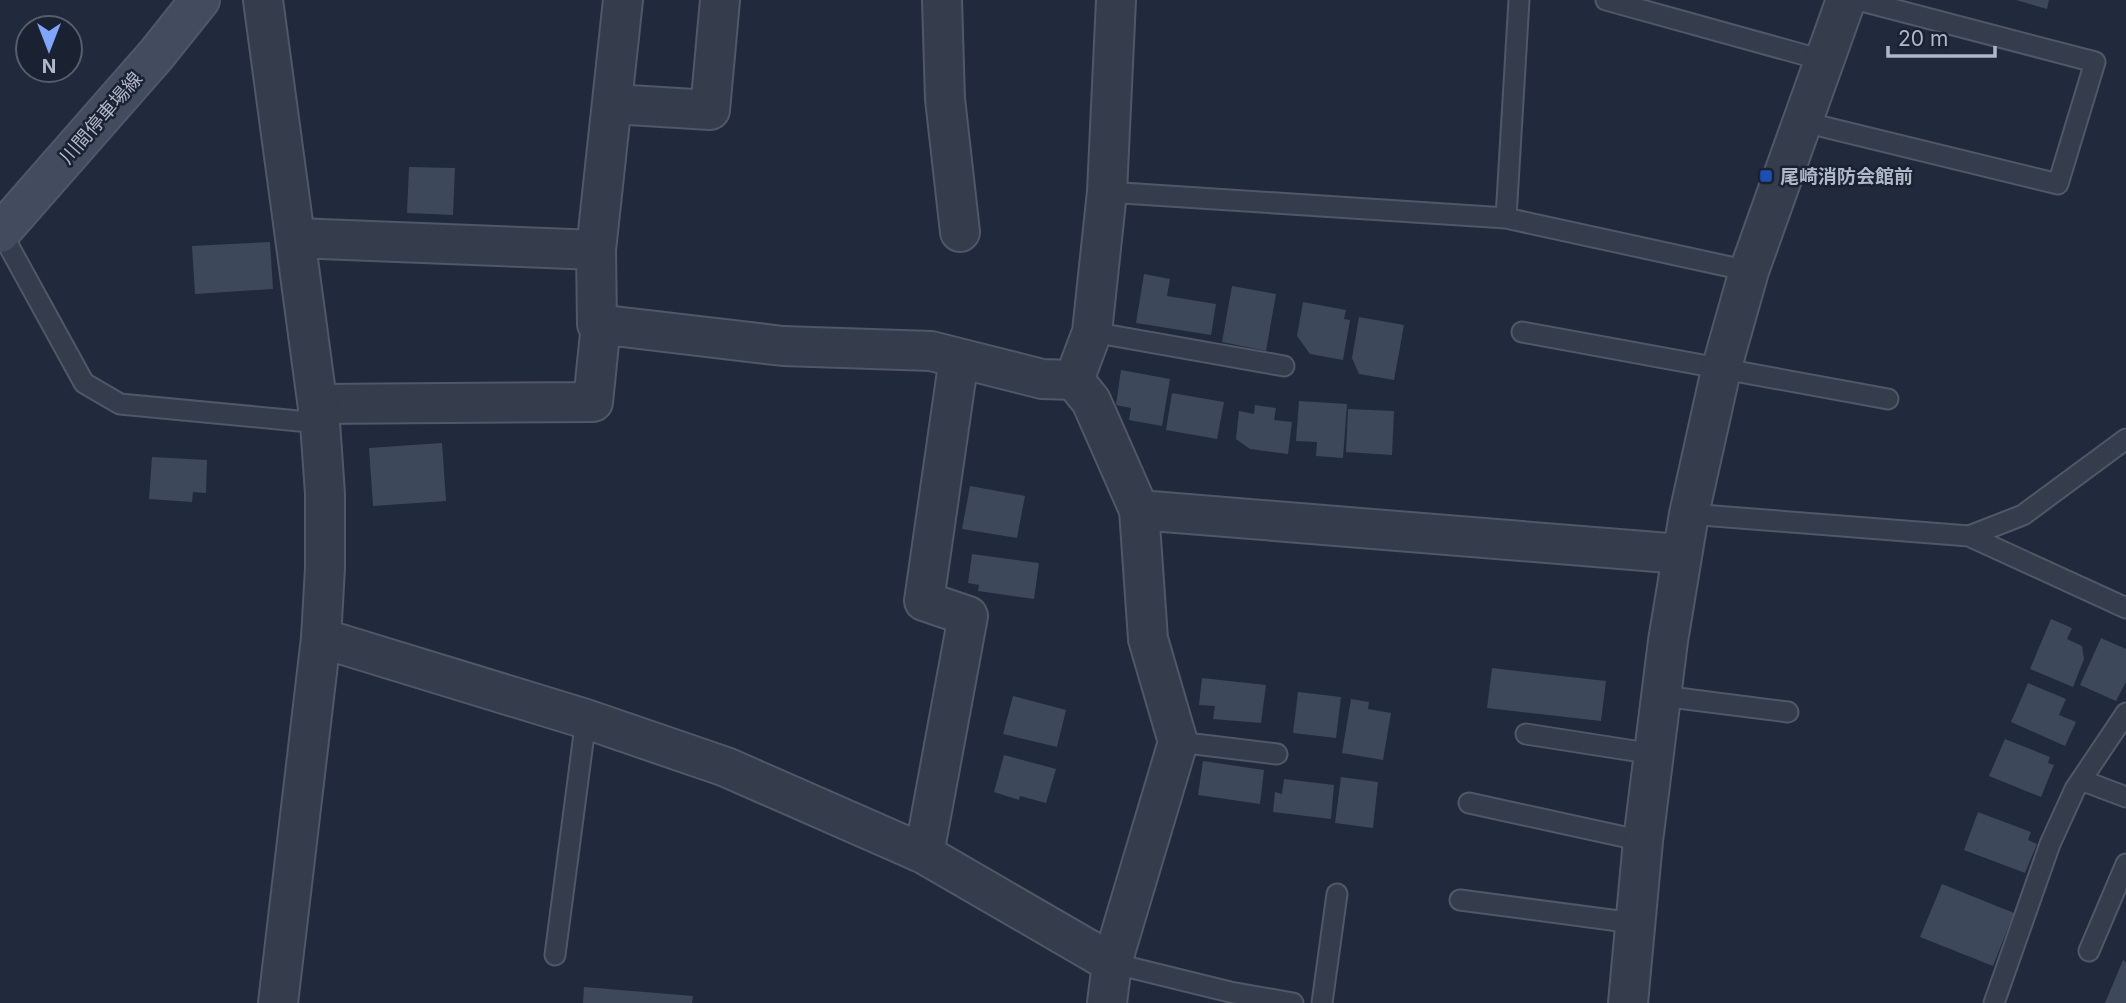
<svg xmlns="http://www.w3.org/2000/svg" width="2126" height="1003" font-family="Inter,'Noto Sans JP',sans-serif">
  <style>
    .building { fill: #3d485b }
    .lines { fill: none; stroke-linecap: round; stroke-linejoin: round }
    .service-casing { stroke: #505767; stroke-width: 23 }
    .minor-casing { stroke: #505767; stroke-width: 42 }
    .tertiary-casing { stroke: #505767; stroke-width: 42 }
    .secondary-casing { stroke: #505767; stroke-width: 42 }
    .service { stroke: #353c4c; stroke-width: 19 }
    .minor { stroke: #353c4c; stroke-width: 38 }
    .tertiary { stroke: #353c4c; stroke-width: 38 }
    .secondary { stroke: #434b5f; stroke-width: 38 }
    .transit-dot { fill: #1a4fb4; stroke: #1a2131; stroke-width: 2.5 }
    .labels { text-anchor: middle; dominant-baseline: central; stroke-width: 5; stroke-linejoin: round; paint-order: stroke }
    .street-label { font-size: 19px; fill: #b0b7c8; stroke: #1a2131 }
    .poi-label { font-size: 19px; font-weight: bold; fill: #b0b7c8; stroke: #1a2131; text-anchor: start }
  </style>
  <rect width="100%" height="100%" fill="#212a3c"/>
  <path class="building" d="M 2016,0 L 2049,0 L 2047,9 Z
    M 409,167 L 455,168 L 453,215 L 407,213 Z
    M 270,242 L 273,289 L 195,294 L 192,246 Z
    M 1144,274 L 1170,279 L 1167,296 L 1216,304 L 1211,335 L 1136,323 Z
    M 1232,286 L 1276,294 L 1266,351 L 1222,342 Z
    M 1303,302 L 1346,310 L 1344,319 L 1350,320 L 1343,360 L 1310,354 L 1297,336 Z
    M 1359,317 L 1404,325 L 1394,380 L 1359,374 L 1352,358 Z
    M 1121,370 L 1170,379 L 1162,426 L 1129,420 L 1131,408 L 1116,405 Z
    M 1172,393 L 1224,402 L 1217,439 L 1166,430 Z
    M 1299,401 L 1347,404 L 1343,458 L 1316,456 L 1317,442 L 1296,441 Z
    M 1255,405 L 1276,408 L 1274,420 L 1292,422 L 1288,454 L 1250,449 L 1236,439 L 1239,411 L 1254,414 Z
    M 1348,409 L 1394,411 L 1392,455 L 1346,452 Z
    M 442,443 L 446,501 L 373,506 L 369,448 Z
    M 152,457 L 207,460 L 206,493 L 193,492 L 192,502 L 149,499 Z
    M 970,486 L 1025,496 L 1017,538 L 962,529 Z
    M 972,554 L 1039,563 L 1034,599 L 978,591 L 979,585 L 968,583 Z
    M 2051,619 L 2072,628 L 2067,639 L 2082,646 L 2084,659 L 2073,687 L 2030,669 Z
    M 2101,638 L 2126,649 L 2126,682 L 2116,701 L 2080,685 Z
    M 1492,668 L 1606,681 L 1601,721 L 1487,708 Z
    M 1202,678 L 1266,685 L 1261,723 L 1213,719 L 1215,706 L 1199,705 Z
    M 2028,683 L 2066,699 L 2059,715 L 2076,722 L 2065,746 L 2011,722 Z
    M 1298,692 L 1341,697 L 1336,738 L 1293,733 Z
    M 1013,696 L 1066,710 L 1057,747 L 1003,734 Z
    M 1351,699 L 1369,702 L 1368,709 L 1391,713 L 1383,760 L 1342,753 Z
    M 2005,739 L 2050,757 L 2048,763 L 2054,765 L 2041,797 L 1989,776 Z
    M 1004,755 L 1056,769 L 1046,803 L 1020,796 L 1019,800 L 994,792 Z
    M 1203,761 L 1264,770 L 1260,804 L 1198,795 Z
    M 1341,777 L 1378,782 L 1373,828 L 1335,823 Z
    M 1284,779 L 1334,785 L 1331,819 L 1273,812 L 1275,792 L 1282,794 Z
    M 1978,812 L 2031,832 L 2028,840 L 2037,844 L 2025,873 L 1964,850 Z
    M 1942,884 L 2014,913 L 1993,966 L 1920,937 Z
    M 2123,960 L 2126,962 L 2126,1003 L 2105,1003 Z
    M 584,987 L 693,996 L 692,1003 L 583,1003 Z"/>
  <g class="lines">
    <defs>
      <path id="service" d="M 1606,0 L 1826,61
        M 1804,122 L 2058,184 L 2095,62 L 1858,0
        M 1107,192 L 1506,218 L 1749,271
        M 1506,218 L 1519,0
        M 1,232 L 84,383 L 120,404 L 320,423
        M 1092,332 L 1284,366
        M 1522,332 L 1888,399
        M 1689,514 L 1969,536 L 2126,608
        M 1969,536 L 2023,515 L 2126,439
        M 1662,696 L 1788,712
        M 1526,734 L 1654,754
        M 1178,742 L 1277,754
        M 2081,780 L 2126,797
        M 1469,803 L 1643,841
        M 1460,900 L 1634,923
        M 2089,951 L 2126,864
        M 555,955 L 586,719
        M 1112,963 L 1230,992 L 1293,1003
        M 1322,1003 L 1337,894
        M 1994,1003 L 2050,844 L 2075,789 L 2126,713"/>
      <path id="minor" d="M 623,0 L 596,250 L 597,324 L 783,346 L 931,351 L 1042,379 L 1074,380
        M 942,0 L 945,99 L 960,232
        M 613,104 L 710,110 L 720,0
        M 296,238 L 596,250
        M 1074,380 L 1091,401 L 1139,510 L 1148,639 L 1178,742 L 1112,963 L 1107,1003
        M 1074,380 L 1092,332 L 1107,192 L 1116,0
        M 318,404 L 593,402 L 601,324
        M 1139,510 L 1681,554
        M 321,638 L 586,719 L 726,767 L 924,854 L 1112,963
        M 924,854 L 968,616 L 924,601 L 959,358
        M 1628,1003 L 1643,841 L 1668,641 L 1689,514 L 1721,370 L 1749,271 L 1846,0"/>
      <path id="tertiary" d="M 263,0 L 320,423 L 325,494 L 325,568 L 321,638 L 278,1003"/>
      <path id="secondary" d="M 0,233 L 156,55 L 200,0"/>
    </defs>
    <use href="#service" class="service-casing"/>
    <use href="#minor" class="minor-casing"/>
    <use href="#tertiary" class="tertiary-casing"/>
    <use href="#secondary" class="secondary-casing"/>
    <use href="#service" class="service"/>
    <use href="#minor" class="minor"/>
    <use href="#tertiary" class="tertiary"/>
    <use href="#secondary" class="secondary"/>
  </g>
  <rect class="transit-dot" x="1759" y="169" width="14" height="14" rx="3.5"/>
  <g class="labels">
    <g class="street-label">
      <text transform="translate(101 118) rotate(-49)">川間停車場線</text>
    </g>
    <g class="poi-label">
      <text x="1780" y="176">尾崎消防会館前</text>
    </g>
  </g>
  <g transform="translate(49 49) rotate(180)"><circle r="33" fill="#1a2131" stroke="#565d6d" stroke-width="2"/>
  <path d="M0-5L12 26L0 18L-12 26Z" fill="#80a5fd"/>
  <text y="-10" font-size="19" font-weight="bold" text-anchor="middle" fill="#b0b7c8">N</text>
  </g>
  <path d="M1888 46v10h107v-10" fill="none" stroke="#b0b7c8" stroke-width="3.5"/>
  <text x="1898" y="46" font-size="21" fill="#b0b7c8" stroke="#1a2131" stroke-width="5" paint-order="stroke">20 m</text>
</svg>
